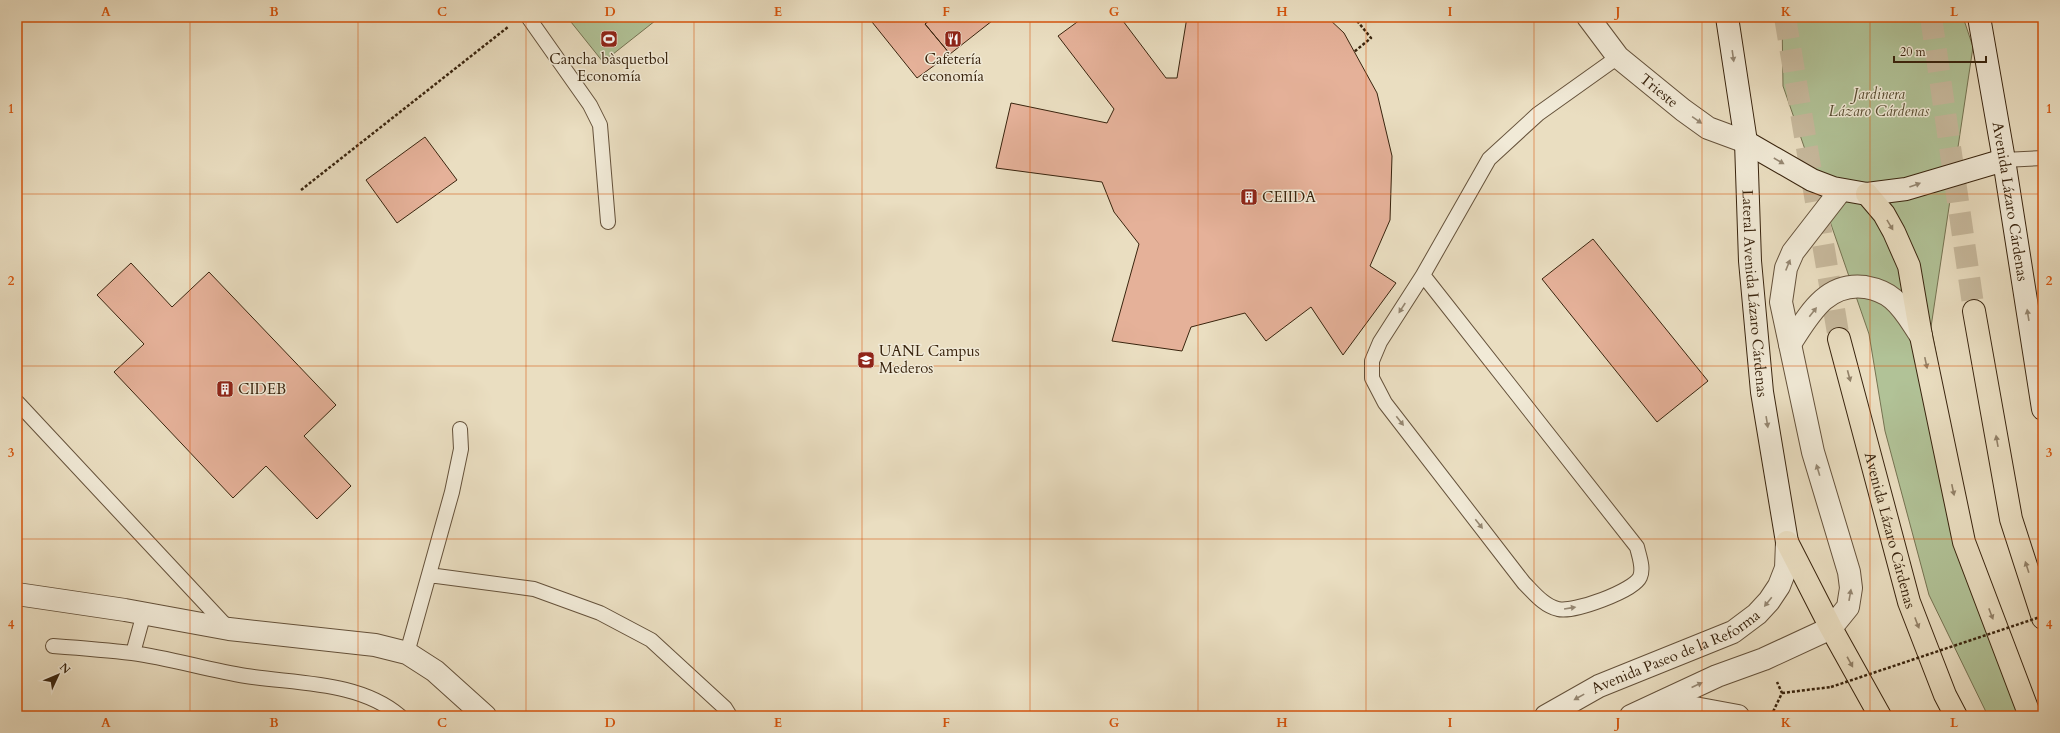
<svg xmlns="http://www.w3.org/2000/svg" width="2060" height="733" font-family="Cardo,serif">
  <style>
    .green { fill: #b1c297; stroke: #757352 }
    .building { fill: #e5b199; stroke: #39240e }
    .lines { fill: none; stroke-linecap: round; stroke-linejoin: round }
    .trunk-tunnel { stroke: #c7b99d; stroke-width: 22; stroke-dasharray: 22 11; stroke-linecap: butt }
    .service-casing { stroke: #65523b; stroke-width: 16 }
    .minor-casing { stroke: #65523b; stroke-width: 24 }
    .tertiary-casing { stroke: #65523b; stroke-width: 24 }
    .secondary-casing { stroke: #39240e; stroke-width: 24 }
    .trunk-casing { stroke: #39240e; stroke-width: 24 }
    .path { stroke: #39240e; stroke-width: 2.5; stroke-dasharray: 3 2; stroke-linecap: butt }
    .service { stroke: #f1ead7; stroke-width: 14 }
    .minor { stroke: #f1ead7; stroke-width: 22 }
    .tertiary { stroke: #f1ead7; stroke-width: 22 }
    .secondary { stroke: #f1ead7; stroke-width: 22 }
    .trunk { stroke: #eadec1; stroke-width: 22 }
    .path-bridge { stroke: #39240e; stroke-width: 2.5; stroke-dasharray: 3 2; stroke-linecap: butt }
    .oneway { fill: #958772 }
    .oneway2 { fill: #928168 }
    .grid { fill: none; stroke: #d6540c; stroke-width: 1; stroke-opacity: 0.55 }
    .labels { text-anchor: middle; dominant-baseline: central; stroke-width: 3; stroke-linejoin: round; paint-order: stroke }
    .poi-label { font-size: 15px; fill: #39240e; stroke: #f1ead7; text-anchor: start }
    .street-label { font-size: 15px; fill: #39240e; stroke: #f1ead7 }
    .park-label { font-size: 15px; font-style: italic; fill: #574c30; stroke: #f1ead7 }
    .neatline { fill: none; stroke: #d6540c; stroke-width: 1.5 }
    .grid-label { font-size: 13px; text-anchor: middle; font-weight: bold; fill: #d6540c }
  </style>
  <rect width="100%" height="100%" fill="#eadec1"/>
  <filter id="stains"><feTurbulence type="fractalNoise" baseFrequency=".005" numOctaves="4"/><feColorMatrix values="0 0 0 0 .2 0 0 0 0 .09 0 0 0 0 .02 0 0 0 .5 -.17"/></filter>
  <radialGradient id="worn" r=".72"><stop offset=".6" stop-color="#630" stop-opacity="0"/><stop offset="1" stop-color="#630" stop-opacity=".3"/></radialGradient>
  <path class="green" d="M 567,17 L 660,17 L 603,62 Z
    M 1782,17 L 1963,17 L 1973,47 L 1931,327 L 1972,544 L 2026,716 L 1988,716 L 1929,595 L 1885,431 L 1869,334 L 1783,86 Z"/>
  <path class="building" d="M 868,17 L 933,17 L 925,24 L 950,54 L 917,78 Z
    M 933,17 L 997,17 L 950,54 L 925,24 Z
    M 1084,17 L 1120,17 L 1166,78 L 1177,78 L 1187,17 L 1327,17 L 1344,33 L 1377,93 L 1392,156 L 1390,220 L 1370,266 L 1396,283 L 1343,355 L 1311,307 L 1266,341 L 1245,313 L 1191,327 L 1182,351 L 1112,341 L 1139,244 L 1114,212 L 1102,182 L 996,168 L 1011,103 L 1107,123 L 1114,109 L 1058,36 Z
    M 425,137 L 457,180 L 397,223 L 366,180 Z
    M 1593,239 L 1708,381 L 1657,422 L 1542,279 Z
    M 131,263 L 172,307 L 209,272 L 336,405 L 304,436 L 351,486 L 317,519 L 266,466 L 233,498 L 114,372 L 144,344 L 97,295 Z"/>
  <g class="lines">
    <path class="trunk-tunnel" d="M 1785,17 L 1839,339
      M 1931,17 L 1974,311"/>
    <defs>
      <path id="service" d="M 528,17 L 590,105 L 600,125 L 608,222
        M 2004,160 L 2043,158
        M 1423,275 L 1637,547 C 1639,556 1644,568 1640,577 C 1634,591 1573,613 1558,609 C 1544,606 1534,593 1524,583 L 1385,403 L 1372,378 L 1372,361 L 1380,342 L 1423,275 L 1489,159 L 1538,114 L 1618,57
        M 17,402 L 229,629
        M 429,575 L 534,589 L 600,613 L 651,640 L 725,708 L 730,716
        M 53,646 C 80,648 106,650 132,653 C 170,658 208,670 246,676 C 297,684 359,681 400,716
        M 133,653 L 144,613
        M 407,653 L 452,492 L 461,449 L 460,429"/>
      <g id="minor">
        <path id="s1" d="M 1588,17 L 1618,57 L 1683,110 L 1708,128 L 1746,142"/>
        <path d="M 17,594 L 125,610 L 229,629 L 375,645 L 407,653 L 435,671 L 485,716"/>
      </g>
      <g id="tertiary">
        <path d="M 1790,344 C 1809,315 1826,282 1865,287 C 1876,289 1885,292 1893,299 C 1905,309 1912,323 1921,336"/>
        <path d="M 1662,702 L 1738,716"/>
        <path id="s2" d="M 1546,716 L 1599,686 L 1733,632 L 1757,614 L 1769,601 L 1779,586 L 1786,568 L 1787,542"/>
        <path d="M 1631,716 L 1717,676 L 1764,659 L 1831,628 L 1848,607 L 1851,588 L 1849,572 L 1813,452 L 1781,302 L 1786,268 L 1793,252 L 1841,190"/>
      </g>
      <g id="secondary">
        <path id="s3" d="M 1727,17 L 1746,142 L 1750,261 L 1762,392 L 1787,542"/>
        <path id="s4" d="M 1979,17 L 2004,160 L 2043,409"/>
        <path d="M 1746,142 L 1812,180 L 1833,188 L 1867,194 L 1906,189 L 2004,160"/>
      </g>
      <g id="trunk">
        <path d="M 1867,194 L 1884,214 L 1894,232 L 1909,266 L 1921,336 L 1964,542 L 2030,716"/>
        <path d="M 1974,311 L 2011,519 L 2043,618"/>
        <path id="s5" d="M 1839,339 L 1909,602 L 1945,695 L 1956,716"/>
        <path d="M 1787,542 L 1831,628 L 1880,716"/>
      </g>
    </defs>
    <use href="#service" class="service-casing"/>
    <use href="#minor" class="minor-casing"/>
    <use href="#tertiary" class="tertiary-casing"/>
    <use href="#secondary" class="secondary-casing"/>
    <use href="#trunk" class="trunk-casing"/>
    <path class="path" d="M 1354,17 L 1371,38 L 1354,52
      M 301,190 L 508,27
      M 1782,693 L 1831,687
      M 1771,716 L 1782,693 L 1777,682"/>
    <use href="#service" class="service"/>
    <use href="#minor" class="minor"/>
    <use href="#tertiary" class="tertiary"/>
    <use href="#secondary" class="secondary"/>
    <use href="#trunk" class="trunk"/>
    <path class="path-bridge" d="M 1831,687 L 2043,616"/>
  </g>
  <defs><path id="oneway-solid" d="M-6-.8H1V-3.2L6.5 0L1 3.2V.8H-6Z"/></defs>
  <g class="oneway">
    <use href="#oneway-solid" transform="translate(1733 56) rotate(82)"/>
    <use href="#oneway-solid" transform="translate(1697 120) rotate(35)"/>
    <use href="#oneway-solid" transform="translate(1779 161) rotate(30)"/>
    <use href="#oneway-solid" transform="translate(1915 185) rotate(-20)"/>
    <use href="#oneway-solid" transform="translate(1788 265) rotate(-68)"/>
    <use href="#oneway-solid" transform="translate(1402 308) rotate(123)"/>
    <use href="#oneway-solid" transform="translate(1813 312) rotate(-52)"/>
    <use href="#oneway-solid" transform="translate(2028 315) rotate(-99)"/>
    <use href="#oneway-solid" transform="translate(1400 421) rotate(52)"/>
    <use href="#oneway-solid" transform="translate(1767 422) rotate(81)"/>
    <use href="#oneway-solid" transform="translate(1818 470) rotate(-107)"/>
    <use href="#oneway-solid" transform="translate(1479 524) rotate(52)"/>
    <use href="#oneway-solid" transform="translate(1850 595) rotate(-80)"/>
    <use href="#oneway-solid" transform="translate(1768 602) rotate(129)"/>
    <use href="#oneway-solid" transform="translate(1570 608) rotate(-9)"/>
    <use href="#oneway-solid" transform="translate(1697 685) rotate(-25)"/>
    <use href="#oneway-solid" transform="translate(1579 697) rotate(151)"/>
  </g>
  <g class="oneway2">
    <use href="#oneway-solid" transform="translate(1890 225) rotate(59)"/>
    <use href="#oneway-solid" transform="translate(1926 363) rotate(78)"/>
    <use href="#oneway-solid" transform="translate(1849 376) rotate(75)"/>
    <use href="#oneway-solid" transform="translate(1997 441) rotate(-100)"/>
    <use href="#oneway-solid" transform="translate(1953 490) rotate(78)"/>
    <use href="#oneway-solid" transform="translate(2027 567) rotate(-108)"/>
    <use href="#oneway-solid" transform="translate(1991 614) rotate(69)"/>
    <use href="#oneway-solid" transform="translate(1917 623) rotate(69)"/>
    <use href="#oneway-solid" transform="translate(1850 662) rotate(61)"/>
  </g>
  <path class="grid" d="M 190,17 L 190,716M 358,17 L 358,716M 526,17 L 526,716M 694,17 L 694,716M 862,17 L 862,716M 1030,17 L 1030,716M 1198,17 L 1198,716M 1366,17 L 1366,716M 1534,17 L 1534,716M 1702,17 L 1702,716M 1870,17 L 1870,716M 17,194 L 2043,194M 17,366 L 2043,366M 17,539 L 2043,539"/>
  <defs>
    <symbol id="stadium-square" viewBox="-11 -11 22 22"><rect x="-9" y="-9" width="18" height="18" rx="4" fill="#8f2418" stroke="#f1ead7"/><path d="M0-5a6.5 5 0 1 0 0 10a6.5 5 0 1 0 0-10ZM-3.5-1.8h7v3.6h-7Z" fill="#fff"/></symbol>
    <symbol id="restaurant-square" viewBox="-11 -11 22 22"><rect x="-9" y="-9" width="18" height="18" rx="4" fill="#8f2418" stroke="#f1ead7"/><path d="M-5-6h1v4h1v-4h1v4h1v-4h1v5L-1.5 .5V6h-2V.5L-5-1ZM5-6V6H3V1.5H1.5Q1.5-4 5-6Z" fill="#fff"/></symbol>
    <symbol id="building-square" viewBox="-11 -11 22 22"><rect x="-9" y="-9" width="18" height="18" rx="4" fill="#8f2418" stroke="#f1ead7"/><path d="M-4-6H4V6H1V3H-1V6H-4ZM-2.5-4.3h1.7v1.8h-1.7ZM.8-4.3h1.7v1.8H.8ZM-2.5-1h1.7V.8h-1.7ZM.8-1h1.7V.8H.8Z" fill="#fff"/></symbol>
    <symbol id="university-square" viewBox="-11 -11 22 22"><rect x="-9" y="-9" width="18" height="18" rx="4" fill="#8f2418" stroke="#f1ead7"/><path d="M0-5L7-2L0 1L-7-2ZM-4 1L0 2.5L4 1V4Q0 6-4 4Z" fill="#fff"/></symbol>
  </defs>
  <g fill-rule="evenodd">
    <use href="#stadium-square" x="599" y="29" width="20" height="20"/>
    <use href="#restaurant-square" x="943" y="29" width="20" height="20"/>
    <use href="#building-square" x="1239" y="187" width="20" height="20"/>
    <use href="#university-square" x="856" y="350" width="20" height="20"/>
    <use href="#building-square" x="215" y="379" width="20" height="20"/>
  </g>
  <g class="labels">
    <g class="poi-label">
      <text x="609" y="59" text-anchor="middle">Cancha bàsquetbol<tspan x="609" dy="17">Economía</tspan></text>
      <text x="953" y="59" text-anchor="middle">Cafetería<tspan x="953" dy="17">economía</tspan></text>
      <text x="1262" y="197">CEIIDA</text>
      <text x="879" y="351">UANL Campus<tspan x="879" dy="17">Mederos</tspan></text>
      <text x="238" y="389">CIDEB</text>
    </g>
    <g class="street-label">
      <text stroke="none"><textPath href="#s1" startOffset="103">Trieste</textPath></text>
      <text stroke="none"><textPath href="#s4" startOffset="187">Avenida Lázaro Cárdenas</textPath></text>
      <text stroke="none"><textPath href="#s3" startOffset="278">Lateral Avenida Lázaro Cárdenas</textPath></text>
      <text stroke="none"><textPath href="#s5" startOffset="198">Avenida Lázaro Cárdenas</textPath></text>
      <text stroke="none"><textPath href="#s2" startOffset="145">Avenida Paseo de la Reforma</textPath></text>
    </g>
    <g class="park-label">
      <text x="1879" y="94">Jardinera<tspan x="1879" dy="17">Lázaro Cárdenas</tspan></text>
    </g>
  </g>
  <rect width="2060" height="733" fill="none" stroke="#eadec1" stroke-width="44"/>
  <g transform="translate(58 675) rotate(46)" stroke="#f1ead7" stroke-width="3" paint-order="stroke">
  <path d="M0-3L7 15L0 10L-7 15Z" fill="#39240e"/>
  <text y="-6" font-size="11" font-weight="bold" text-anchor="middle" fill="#39240e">N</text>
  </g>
  <path d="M1894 56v6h92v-6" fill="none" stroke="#39240e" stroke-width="2"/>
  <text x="1900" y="56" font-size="12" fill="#39240e" stroke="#f1ead7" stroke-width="3" paint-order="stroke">20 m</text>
  <rect x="22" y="22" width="2016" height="689" class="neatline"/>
  <g class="grid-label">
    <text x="106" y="16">A</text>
    <text x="274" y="16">B</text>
    <text x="442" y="16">C</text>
    <text x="610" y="16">D</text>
    <text x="778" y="16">E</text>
    <text x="946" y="16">F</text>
    <text x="1114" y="16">G</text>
    <text x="1282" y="16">H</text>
    <text x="1450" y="16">I</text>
    <text x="1618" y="16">J</text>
    <text x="1786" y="16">K</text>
    <text x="1954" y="16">L</text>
    <text x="11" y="113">1</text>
    <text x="2049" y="113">1</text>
    <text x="11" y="285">2</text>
    <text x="2049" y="285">2</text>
    <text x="11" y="457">3</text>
    <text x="2049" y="457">3</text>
    <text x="11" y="629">4</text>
    <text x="2049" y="629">4</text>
    <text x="106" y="727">A</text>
    <text x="274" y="727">B</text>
    <text x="442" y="727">C</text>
    <text x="610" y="727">D</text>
    <text x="778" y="727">E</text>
    <text x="946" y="727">F</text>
    <text x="1114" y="727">G</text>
    <text x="1282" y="727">H</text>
    <text x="1450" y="727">I</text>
    <text x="1618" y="727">J</text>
    <text x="1786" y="727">K</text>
    <text x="1954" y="727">L</text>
  </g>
  <rect width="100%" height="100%" filter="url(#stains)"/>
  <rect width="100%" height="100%" fill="url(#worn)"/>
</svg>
